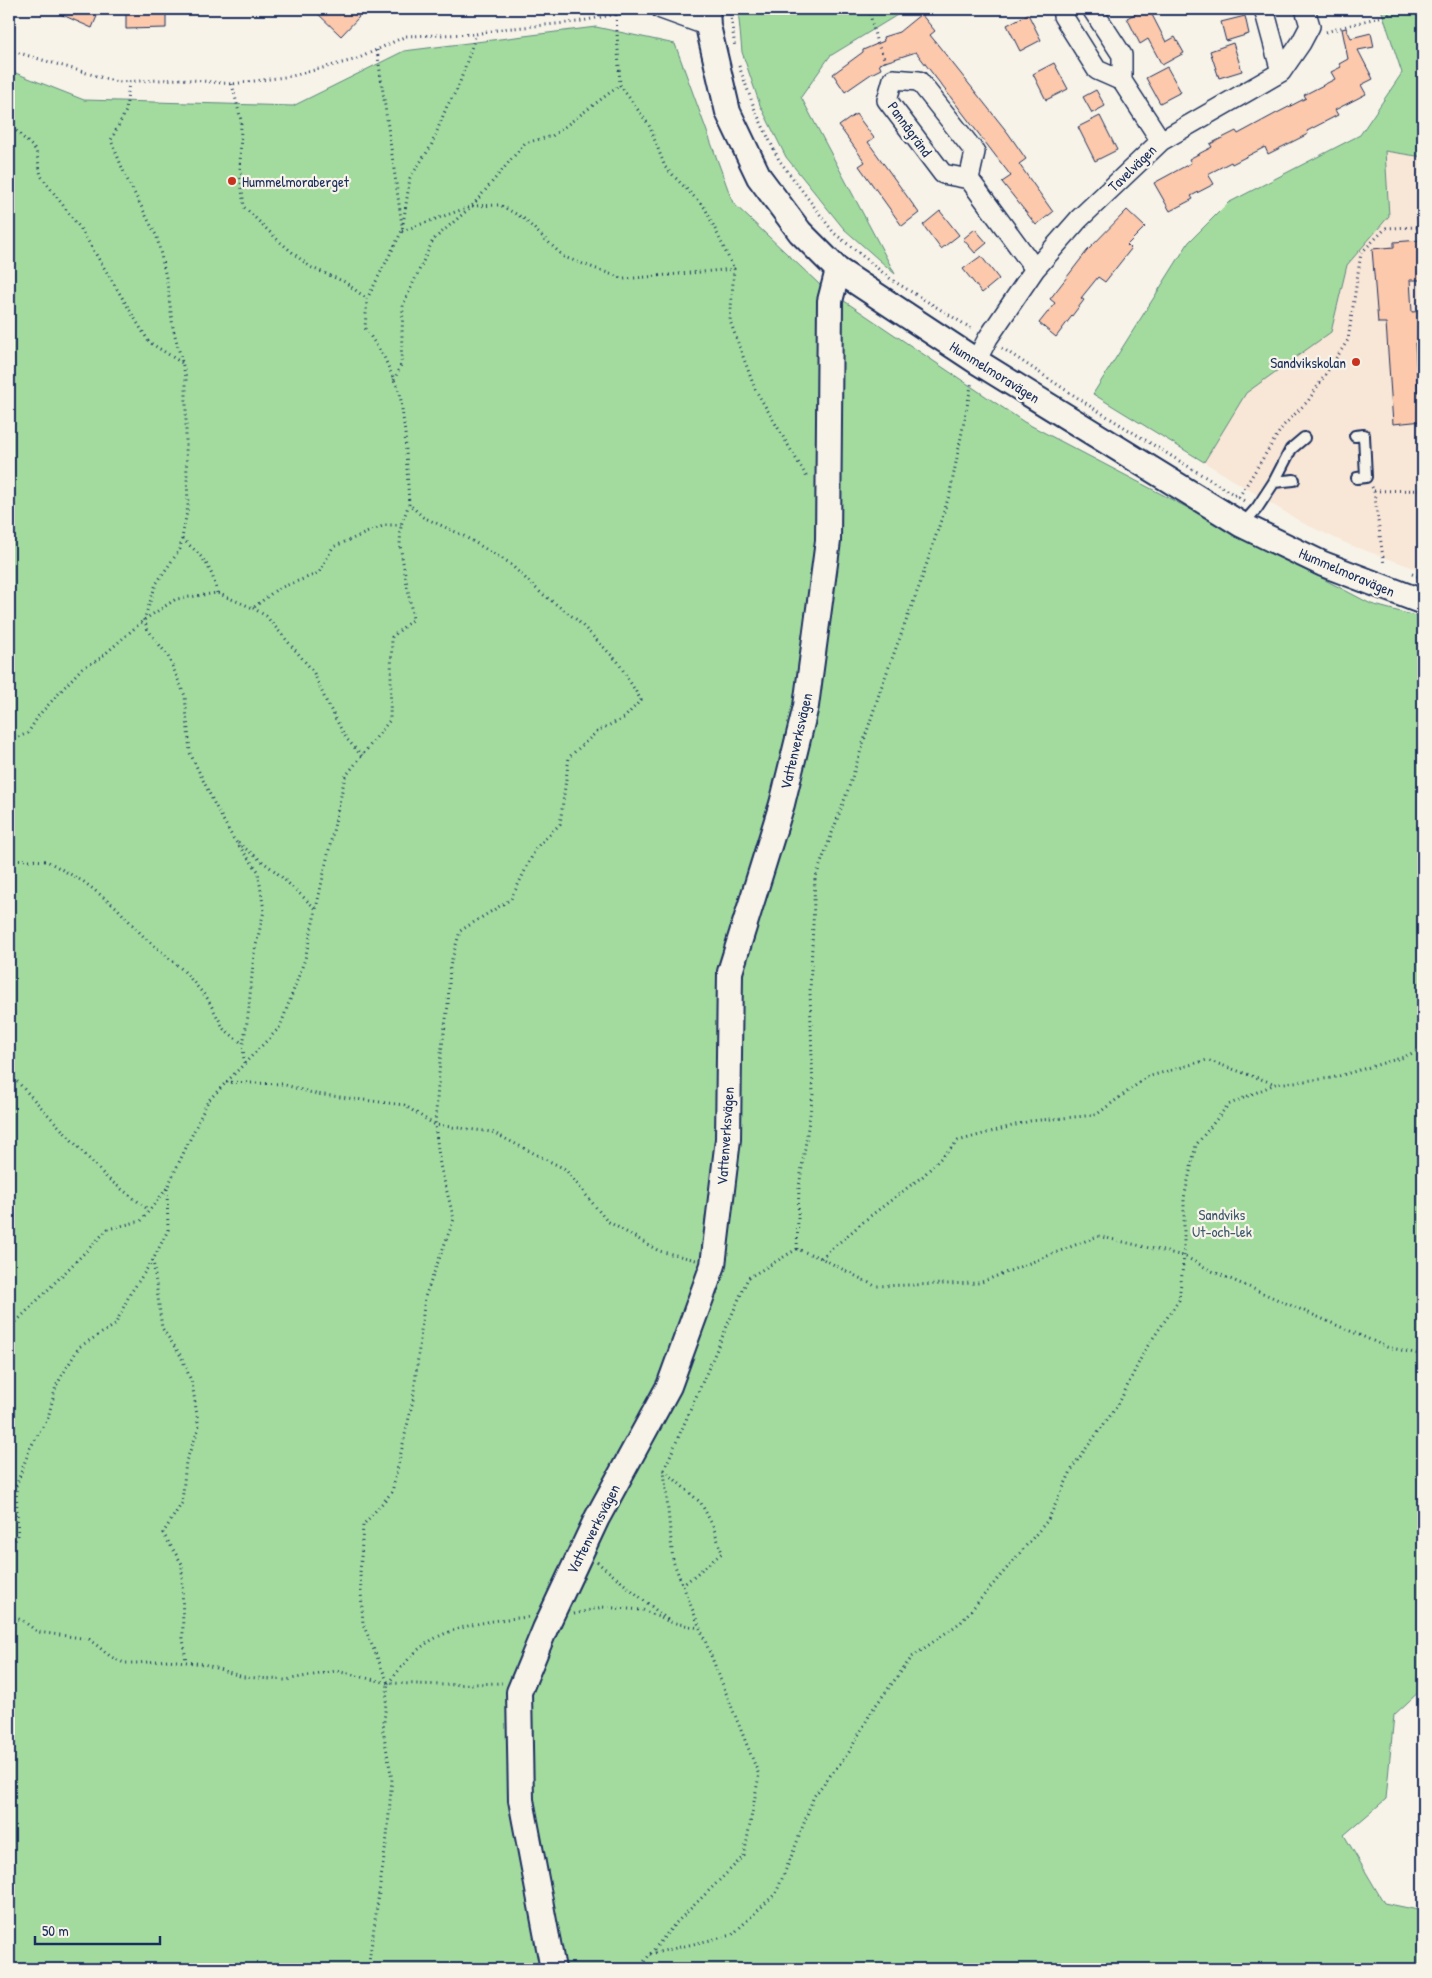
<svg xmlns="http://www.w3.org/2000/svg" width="1432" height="1978" font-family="'Patrick Hand',sans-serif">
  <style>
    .built { fill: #f8e6d6 }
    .green { fill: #a3db9f; stroke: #5f857e }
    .building { fill: #fcc9ac; stroke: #1b2f5e }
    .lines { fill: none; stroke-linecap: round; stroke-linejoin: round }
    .service-casing { stroke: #1b2f5e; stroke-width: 14 }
    .minor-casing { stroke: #1b2f5e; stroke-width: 22 }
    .tertiary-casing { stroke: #1b2f5e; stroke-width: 28 }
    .path { stroke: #1b2f5e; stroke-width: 3; stroke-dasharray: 1 4; stroke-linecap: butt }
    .service { stroke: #f7f3e8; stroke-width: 10 }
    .minor { stroke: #f7f3e8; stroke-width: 19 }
    .tertiary { stroke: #f7f3e8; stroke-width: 24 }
    .poi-dot { fill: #c8321e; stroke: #f7f3e8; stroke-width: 2 }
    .labels { text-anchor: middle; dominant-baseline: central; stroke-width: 4.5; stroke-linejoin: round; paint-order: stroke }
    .street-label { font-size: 15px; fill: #1b2f5e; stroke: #f7f3e8 }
    .poi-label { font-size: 15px; fill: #1b2f5e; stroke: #f7f3e8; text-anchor: start }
    .park-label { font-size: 15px; fill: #3d5a6e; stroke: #f7f3e8 }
  </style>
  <rect width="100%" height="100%" fill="#f7f3e8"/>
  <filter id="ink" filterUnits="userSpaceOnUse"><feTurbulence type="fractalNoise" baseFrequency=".02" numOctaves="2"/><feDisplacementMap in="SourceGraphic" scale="10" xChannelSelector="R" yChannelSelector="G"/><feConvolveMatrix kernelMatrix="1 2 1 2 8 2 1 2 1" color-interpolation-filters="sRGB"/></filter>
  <g filter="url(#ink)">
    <path class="built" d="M 1385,151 L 1423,157 L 1423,571 L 1350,545 L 1303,523 L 1204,462 L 1246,393 L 1331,332 L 1347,265 L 1389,216 Z"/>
    <path class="green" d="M 738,9 L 907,9 L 830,56 L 801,97 L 895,274 L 844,229 L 786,157 L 760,105 L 742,52 Z
      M 1381,9 L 1423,9 L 1423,157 L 1385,151 L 1389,216 L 1347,265 L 1331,332 L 1246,393 L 1204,462 L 1093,394 L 1189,242 L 1228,203 L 1360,135 L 1402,73 Z
      M 596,27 L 675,44 L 733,203 L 819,284 L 1024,422 L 1371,604 L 1423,618 L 1423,1569 L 1421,1570 L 1423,1574 L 1423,1688 L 1394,1715 L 1386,1799 L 1344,1835 L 1384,1903 L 1423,1911 L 1423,1969 L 9,1969 L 9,68 L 13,72 L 84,100 L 293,106 L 404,51 Z"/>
    <path class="building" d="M 49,9 L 100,9 L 92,28 Z
      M 126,9 L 166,9 L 166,28 L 126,29 Z
      M 313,9 L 351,9 L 359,17 L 341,36 Z
      M 1144,9 L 1149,9 L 1166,42 L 1175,37 L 1184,53 L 1162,65 L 1148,39 L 1140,44 L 1127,18 Z
      M 921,14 L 935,31 L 930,35 L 1008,133 L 1026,159 L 1019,164 L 1053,212 L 1036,225 L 1002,182 L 1011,176 L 916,52 L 879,64 L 881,69 L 871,74 L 845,92 L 833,74 L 863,52 L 863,50 L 884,41 L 883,37 L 899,32 Z
      M 1028,14 L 1041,40 L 1020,51 L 1007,25 Z
      M 1245,16 L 1249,34 L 1226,41 L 1221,22 Z
      M 1346,28 L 1351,38 L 1371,33 L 1374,47 L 1358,50 L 1373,79 L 1361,85 L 1366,94 L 1335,110 L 1338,115 L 1307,131 L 1308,134 L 1268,154 L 1265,147 L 1232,164 L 1231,162 L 1208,174 L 1214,184 L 1191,196 L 1193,199 L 1170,211 L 1154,183 L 1191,163 L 1189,159 L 1212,147 L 1210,144 L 1236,131 L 1238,134 L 1275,114 L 1306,98 L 1304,95 L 1335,79 L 1331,72 L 1341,67 L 1339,64 L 1348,59 L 1342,29 Z
      M 1233,43 L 1242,71 L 1219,78 L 1210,51 Z
      M 1054,63 L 1068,89 L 1046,100 L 1033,74 Z
      M 1167,67 L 1181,92 L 1160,103 L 1146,78 Z
      M 1096,90 L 1105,106 L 1092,113 L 1083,97 Z
      M 856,114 L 874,138 L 868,142 L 919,213 L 902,226 L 859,166 L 865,162 L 839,126 Z
      M 1100,116 L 1117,150 L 1095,161 L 1078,127 Z
      M 1127,210 L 1145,227 L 1127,245 L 1131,249 L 1105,282 L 1098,277 L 1081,298 L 1084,300 L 1056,337 L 1039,323 L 1055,303 L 1050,299 L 1087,251 Z
      M 940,211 L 959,235 L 941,249 L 923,225 Z
      M 975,229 L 987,243 L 975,253 L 963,239 Z
      M 1420,240 L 1420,248 L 1423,248 L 1423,280 L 1410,280 L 1412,312 L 1423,311 L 1423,343 L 1415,343 L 1418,392 L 1423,392 L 1423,421 L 1393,424 L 1386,323 L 1378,323 L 1372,249 L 1394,247 L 1394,242 Z
      M 981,256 L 999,279 L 982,293 L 963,269 Z"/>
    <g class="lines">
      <defs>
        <path id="service" d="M 1355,436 L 1364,435 L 1366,477 L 1357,478
          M 1274,482 L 1291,449 L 1304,438
          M 1242,525 L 1257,508 L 1274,482 L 1294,480"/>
        <path id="minor" d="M 661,9 L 708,26
          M 1066,9 L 1063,16 L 1097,70 L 1122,81
          M 1092,9 L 1122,55 L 1122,81 L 1161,141
          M 1264,9 L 1281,72
          M 969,179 L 943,174 L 887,100 L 893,79 L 919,81 L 975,152 L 969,179 L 1035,269
          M 976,361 L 988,338 L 1035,269 L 1079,219 L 1161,141 L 1281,72 L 1301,43 L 1310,26 L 1305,9"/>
        <path id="tertiary" d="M 707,9 L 708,26 L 728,112 L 759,177 L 800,232 L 838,270 L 976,361 L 1242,525 L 1323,564 L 1423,602
          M 553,1969 L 521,1800 L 519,1692 L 545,1629 L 597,1518 L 669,1386 L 713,1265 L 728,1139 L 730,972 L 782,804 L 806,706 L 828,541 L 830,301 L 838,270"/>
      </defs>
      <use href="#service" class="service-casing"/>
      <use href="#minor" class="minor-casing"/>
      <use href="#tertiary" class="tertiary-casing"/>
      <path class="path" d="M 730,9 L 735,48
        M 869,9 L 876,40 L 887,65
        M 616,15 L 620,85 L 649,125 L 665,167 L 705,208 L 734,269
        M 1326,32 L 1407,9
        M 9,50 L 117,82 L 182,79 L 232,84 L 292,76 L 357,59 L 406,36 L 476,34 L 502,29 L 577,22 L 641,9
        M 377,50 L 402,225
        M 739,66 L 755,110 L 779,160 L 834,233 L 892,280 L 974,330
        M 129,82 L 126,111 L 111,140 L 125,175 L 157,237 L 167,282 L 173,328 L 186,377 L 186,447 L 188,506 L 180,549 L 156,584 L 144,620 L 148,630 L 168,656 L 185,696 L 190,753 L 214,803 L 233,838 L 258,871 L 264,911 L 254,954 L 248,1016 L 243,1044 L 244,1063
        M 232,84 L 241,120 L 240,172 L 244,207 L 280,242 L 310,267 L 345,282 L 367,299
        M 9,124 L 36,150 L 41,176 L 80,228 L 149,342 L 182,363
        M 402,231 L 472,206 L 525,143 L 552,136 L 620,85
        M 1002,348 L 1090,406 L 1246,502
        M 394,380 L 401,365 L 403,305 L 433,240 L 472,206 L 500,205 L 523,218 L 564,257 L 624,279 L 734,269 L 730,321 L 755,389 L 808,479
        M 1372,487 L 1374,491 L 1384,565
        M 1374,491 L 1422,490
        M 1239,497 L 1283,426 L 1308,401 L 1348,340 L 1361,253 L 1386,228 L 1423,227
        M 182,539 C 203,556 212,567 217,593
        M 1412,574 L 1423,578
        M 253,608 L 266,616 L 313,671 L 326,701 L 346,738 L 362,756
        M 9,741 L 28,733 L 39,715 L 82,668 L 98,660 L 144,620 L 176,599 L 217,593 L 253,608 L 277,589 L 319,573 L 333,547 L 385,525 L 401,525
        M 238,843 L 275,871 L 315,908
        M 9,859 L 47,861 L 84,882 L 116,907 L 144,937 L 183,970 L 207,998 L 224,1029 L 243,1044
        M 9,1069 L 12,1076 L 107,1178 L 149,1210
        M 226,1082 L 282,1084 L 316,1094 L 404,1105 L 435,1125 L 492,1132 L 565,1169 L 607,1221 L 659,1251 L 696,1260
        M 797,1249 L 799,1187 L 813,1094 L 810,992 L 815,879 L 848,790 L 881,688 L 920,584 L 950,493 L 972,381
        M 821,1258 L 869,1217 L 923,1176 L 958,1141 L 1030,1121 L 1096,1115 L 1147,1077 L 1207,1060 L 1275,1084
        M 153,1260 L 162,1328 L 181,1356 L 192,1383 L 199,1428 L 186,1461 L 182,1503 L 163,1533 L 182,1564 L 183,1638 L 186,1662
        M 9,1329 L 108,1229 L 141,1221 L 167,1188 L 208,1101 L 280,1027 L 305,959 L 345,777 L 390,720 L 392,637 L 413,619 L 400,545 L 401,525 L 409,504 L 405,433 L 400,393 L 384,357 L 365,328 L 367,299 L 402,231 L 410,178 L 431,146 L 447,106 L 458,88 L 476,34
        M 664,1470 L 701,1503 L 713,1526 L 722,1553 L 683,1585
        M 9,1548 L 18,1536 L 16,1486 L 30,1448 L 48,1418 L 56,1386 L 79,1347 L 115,1325 L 130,1294 L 153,1260 L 168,1230 L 167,1189
        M 597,1562 L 668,1620
        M 574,1614 L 602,1607 L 643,1610 L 670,1622 L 699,1628
        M 9,1616 L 22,1620 L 38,1632 L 89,1639 L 111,1657 L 124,1663 L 138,1663 L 168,1660 L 204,1664 L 243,1677 L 285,1680 L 336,1671 L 388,1683 L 445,1685 L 502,1683
        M 388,1683 C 399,1671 410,1655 423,1646 C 450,1625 498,1619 531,1617
        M 650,1954 L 732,1935 L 776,1893 L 794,1850 L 814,1796 L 849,1752 L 873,1709 L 912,1657 L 961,1622 L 1048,1520 L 1074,1465 L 1118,1405 L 1145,1350 L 1179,1300 L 1184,1256 L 1184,1198 L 1196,1145 L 1228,1105 L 1275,1084 L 1332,1078 L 1404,1057 L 1423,1048
        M 368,1969 L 387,1837 L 392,1779 L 383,1731 L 388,1683 L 363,1624 L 360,1574 L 363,1525 L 392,1492 L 413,1400 L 425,1297 L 454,1219 L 440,1165 L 435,1125 L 440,1061 L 448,1005 L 450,966 L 460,931 L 511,899 L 536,848 L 560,824 L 569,757 L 599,730 L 624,718 L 641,700 L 618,662 L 577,620 L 541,593 L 508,562 L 462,535 L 423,517 L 409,504
        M 638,1969 L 674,1925 L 744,1856 L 759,1775 L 673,1561 L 664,1470 L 748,1278 L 797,1249 L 821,1258 L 875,1286 L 979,1283 L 1098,1236 L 1184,1256 L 1212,1271 L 1387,1347 L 1423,1355"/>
      <use href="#service" class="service"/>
      <use href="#minor" class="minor"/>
      <use href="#tertiary" class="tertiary"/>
    </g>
  </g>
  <g class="poi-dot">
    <circle cx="232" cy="181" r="5"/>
    <circle cx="1356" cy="362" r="5"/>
  </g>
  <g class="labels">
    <g class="street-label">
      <text transform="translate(910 129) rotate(54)">Pannågränd</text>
      <text transform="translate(1132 168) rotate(-44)">Tavelvägen</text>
      <text transform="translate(995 372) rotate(32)">Hummelmoravägen</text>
      <text transform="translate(1347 572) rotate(23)">Hummelmoravägen</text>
      <text transform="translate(796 741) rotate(-77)">Vattenverksvägen</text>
      <text transform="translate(725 1136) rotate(-86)">Vattenverksvägen</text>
      <text transform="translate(593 1529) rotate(-63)">Vattenverksvägen</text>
    </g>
    <g class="poi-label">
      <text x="242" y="181">Hummelmoraberget</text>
      <text x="1346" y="362" text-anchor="end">Sandvikskolan</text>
    </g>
    <g class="park-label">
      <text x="1222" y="1214">Sandviks<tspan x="1222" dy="17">Ut-och-lek</tspan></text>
    </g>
  </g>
  <rect width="1432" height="1978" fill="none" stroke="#f7f3e8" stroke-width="30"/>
  <rect x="15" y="15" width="1402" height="1948" fill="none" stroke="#1b2f5e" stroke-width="2" filter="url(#ink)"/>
  <path d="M35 1936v8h125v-8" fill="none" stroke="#1b2f5e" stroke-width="2.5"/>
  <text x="42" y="1936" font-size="15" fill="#1b2f5e" stroke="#f7f3e8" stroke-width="4" paint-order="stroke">50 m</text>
</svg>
